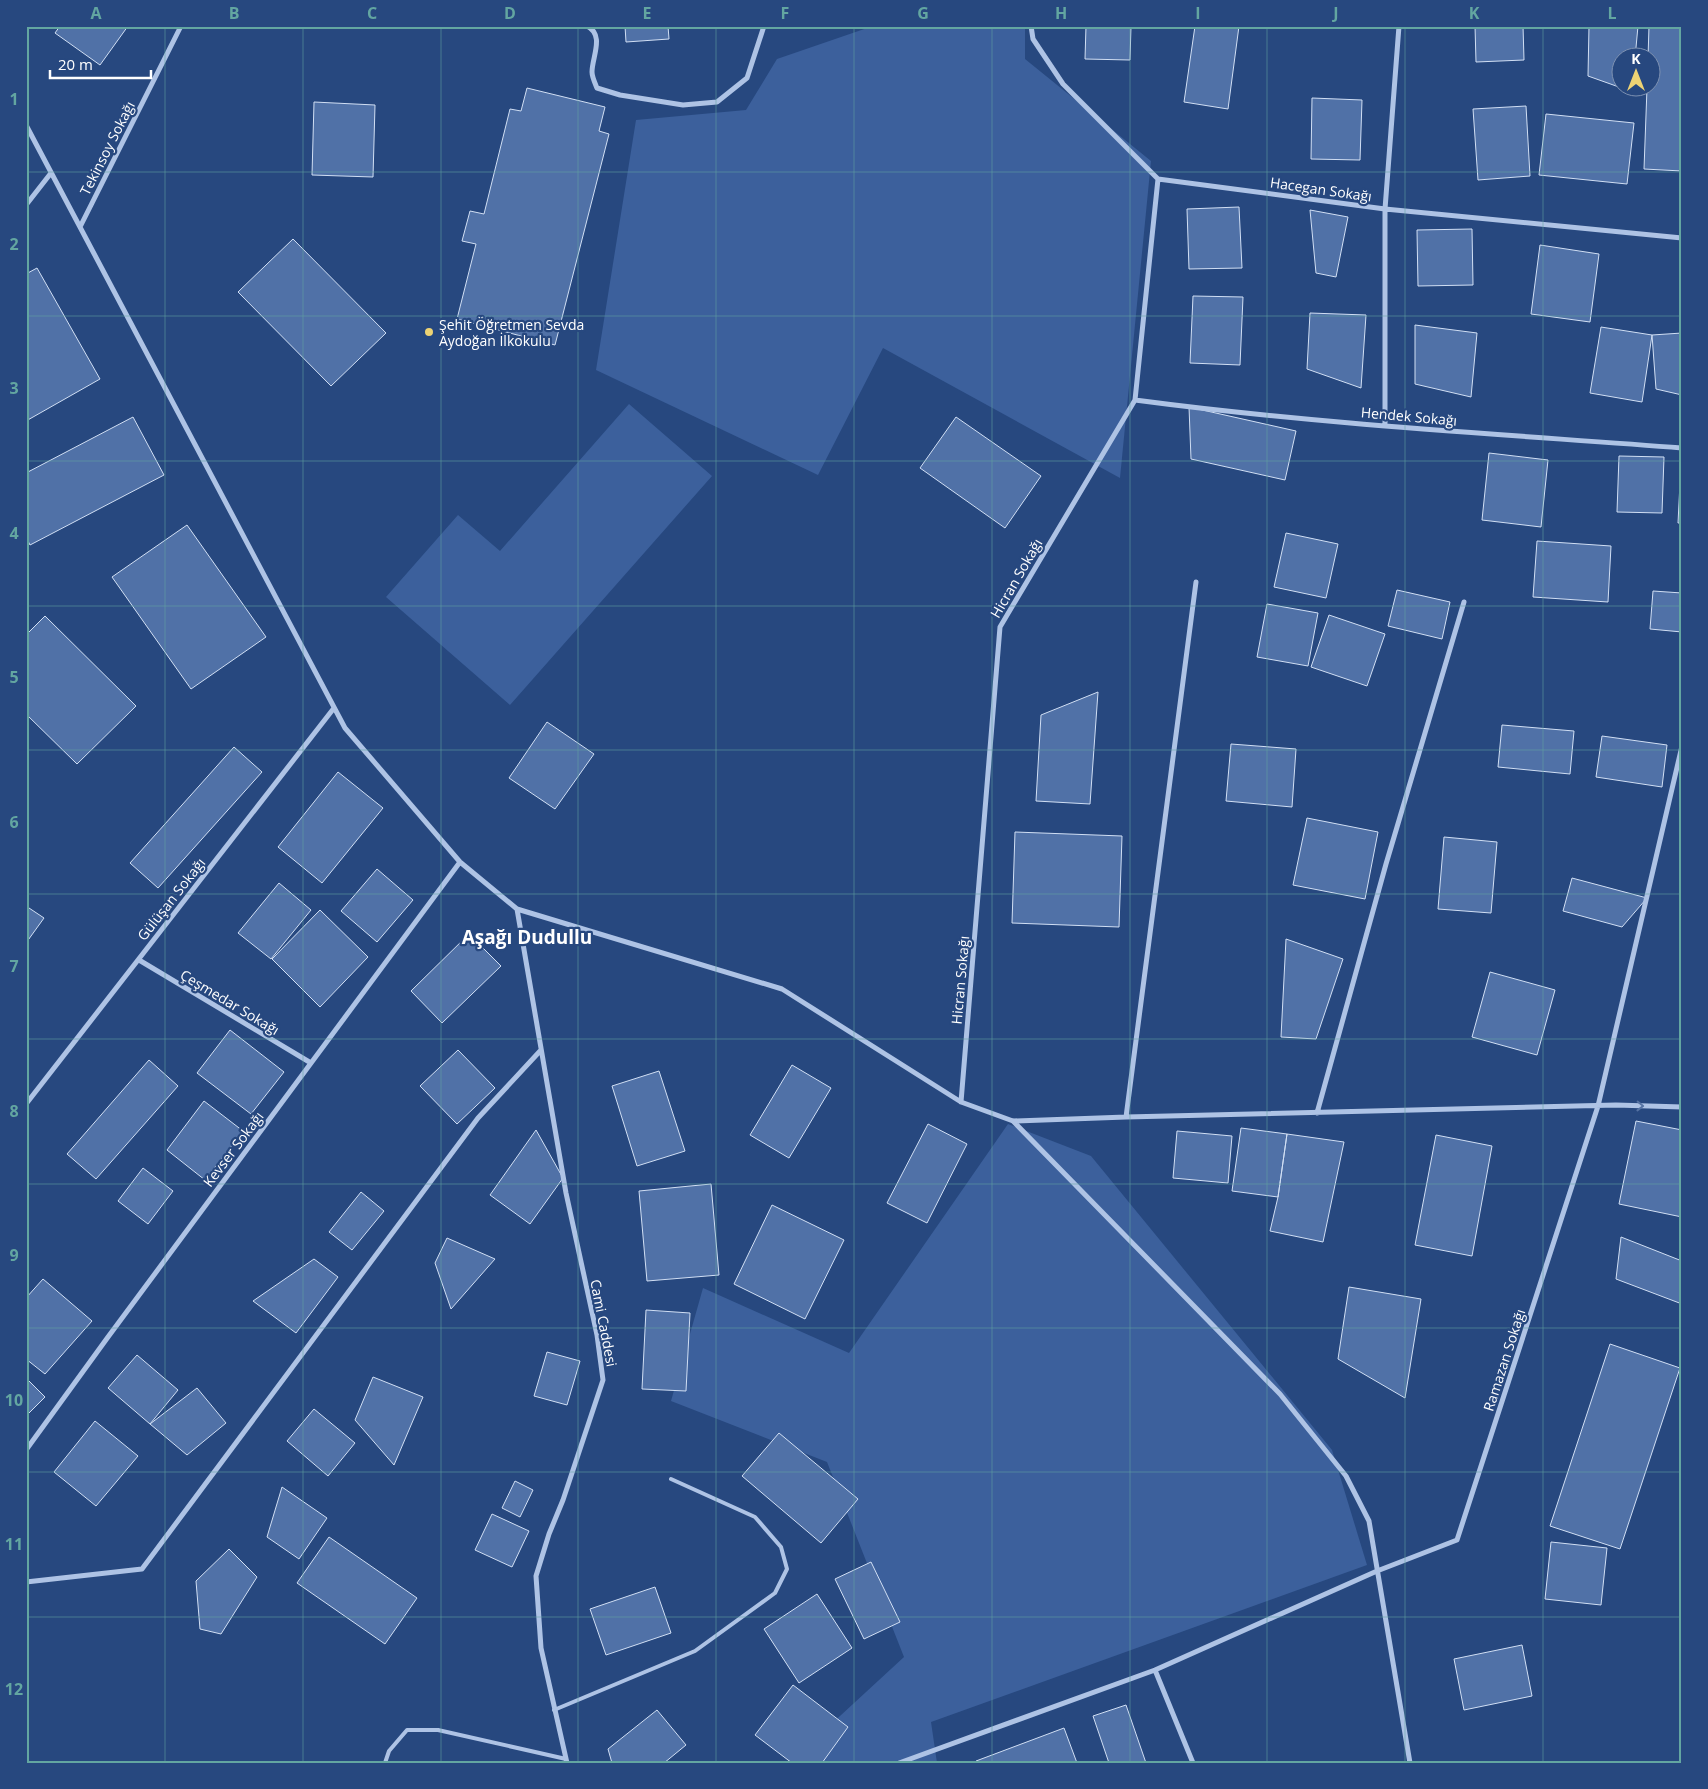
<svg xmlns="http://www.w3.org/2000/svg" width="1708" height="1789" font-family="'Open Sans',sans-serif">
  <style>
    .green { fill: #3c609c }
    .building { fill: #5071a7; stroke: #d1dff4 }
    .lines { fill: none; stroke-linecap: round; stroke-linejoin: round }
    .lane { stroke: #aec3e5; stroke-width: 4 }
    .street { stroke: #aec3e5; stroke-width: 5 }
    .oneway { stroke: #5673a3 }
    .grid { fill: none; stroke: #63a6a1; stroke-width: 1; stroke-opacity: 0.55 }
    .poi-dot { fill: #edd374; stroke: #27487f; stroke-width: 2 }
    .labels { text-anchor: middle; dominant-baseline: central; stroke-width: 4.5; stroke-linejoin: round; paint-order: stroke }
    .street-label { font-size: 14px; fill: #fff; stroke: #27487f }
    .poi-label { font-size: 14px; fill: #fff; stroke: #27487f; text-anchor: start }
    .district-label { font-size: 19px; font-weight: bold; fill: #fff; stroke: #27487f }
    .neatline { fill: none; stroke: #63a6a1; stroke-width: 2 }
    .grid-label { font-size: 16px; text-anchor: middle; font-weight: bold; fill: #63a6a1 }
  </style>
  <rect width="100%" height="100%" fill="#27487f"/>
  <path class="green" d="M 873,26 L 1025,26 L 1025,59 L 1151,161 L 1120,478 L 883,348 L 818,475 L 596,370 L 636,120 L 746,110 L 777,59 Z
    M 629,404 L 712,476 L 510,705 L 386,597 L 458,515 L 500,551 Z
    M 1008,1124 L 1091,1156 L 1332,1450 L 1367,1565 L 931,1722 L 937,1763 L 789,1763 L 904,1657 L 827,1462 L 671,1401 L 703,1288 L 849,1353 Z"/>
  <path class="building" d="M 60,26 L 128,26 L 100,65 L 55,33 Z
    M 625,26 L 668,26 L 669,39 L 626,42 Z
    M 1086,26 L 1131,26 L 1130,60 L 1085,59 Z
    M 1195,26 L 1239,26 L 1228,109 L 1184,102 Z
    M 1475,26 L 1523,26 L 1524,60 L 1476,62 Z
    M 1589,26 L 1638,26 L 1635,58 L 1620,58 L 1620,88 L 1633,88 L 1633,92 L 1588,76 Z
    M 1649,26 L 1674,26 L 1682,29 L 1682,171 L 1644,169 L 1647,88 L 1650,88 L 1650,58 L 1648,58 Z
    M 527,88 L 605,107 L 599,131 L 609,134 L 555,345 L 457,319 L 476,244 L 462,241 L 470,211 L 484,214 L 510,109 L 521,111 Z
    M 1312,98 L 1362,100 L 1360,160 L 1311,159 Z
    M 314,102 L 375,105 L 373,177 L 312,175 Z
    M 1526,106 L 1530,176 L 1478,180 L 1473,109 Z
    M 1546,114 L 1634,123 L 1627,184 L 1539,175 Z
    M 1239,207 L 1242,268 L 1189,269 L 1187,209 Z
    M 1310,210 L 1348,217 L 1336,277 L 1316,273 Z
    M 1472,229 L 1473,285 L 1418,286 L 1417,230 Z
    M 293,239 L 386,333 L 331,386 L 238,292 Z
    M 1540,245 L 1599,254 L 1590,322 L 1531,314 Z
    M 37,268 L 100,379 L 26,421 L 26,274 Z
    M 1193,296 L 1243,297 L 1240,365 L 1190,363 Z
    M 1310,313 L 1366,315 L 1361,388 L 1307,369 Z
    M 1415,325 L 1477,333 L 1471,397 L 1415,384 Z
    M 1601,327 L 1652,335 L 1642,402 L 1590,393 Z
    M 1682,333 L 1682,395 L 1656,389 L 1652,335 Z
    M 1189,407 L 1296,431 L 1285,480 L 1191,459 Z
    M 133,417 L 164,475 L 30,545 L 26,537 L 26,473 Z
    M 956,417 L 1041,476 L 1005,528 L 920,468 Z
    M 1489,453 L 1548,460 L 1541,527 L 1482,520 Z
    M 1619,456 L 1664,457 L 1662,513 L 1617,512 Z
    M 1681,463 L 1682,463 L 1682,523 L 1678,523 Z
    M 187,525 L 266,637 L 191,689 L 112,577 Z
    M 1286,533 L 1338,544 L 1326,598 L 1274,587 Z
    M 1537,541 L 1611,546 L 1608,602 L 1533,597 Z
    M 1397,590 L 1450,602 L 1442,639 L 1388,626 Z
    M 1653,591 L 1682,593 L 1682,632 L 1650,629 Z
    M 1267,604 L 1318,613 L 1308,666 L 1257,657 Z
    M 1329,615 L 1385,634 L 1367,686 L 1311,667 Z
    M 45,616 L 136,706 L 77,764 L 26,714 L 26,635 Z
    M 1098,692 L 1090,804 L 1036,801 L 1041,715 Z
    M 547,722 L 594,754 L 555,809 L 509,778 Z
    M 1502,725 L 1574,731 L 1570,774 L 1498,767 Z
    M 1602,736 L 1667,745 L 1662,787 L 1596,777 Z
    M 1231,744 L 1296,749 L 1292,807 L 1226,801 Z
    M 234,747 L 262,772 L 158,888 L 130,863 Z
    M 338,772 L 383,808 L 322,883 L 278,847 Z
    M 1307,818 L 1378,832 L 1365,899 L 1293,885 Z
    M 1015,832 L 1122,836 L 1119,927 L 1012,923 Z
    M 1444,837 L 1497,842 L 1491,913 L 1438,909 Z
    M 377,869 L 413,900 L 377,942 L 341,911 Z
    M 1572,878 L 1647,898 L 1622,927 L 1563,911 Z
    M 279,883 L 311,910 L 271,959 L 238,933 Z
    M 26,906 L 44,918 L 26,943 Z
    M 320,910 L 368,957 L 320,1007 L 272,959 Z
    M 469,934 L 501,966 L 442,1023 L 411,991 Z
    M 1286,939 L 1343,959 L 1316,1039 L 1281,1037 Z
    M 1490,972 L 1555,990 L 1537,1055 L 1472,1037 Z
    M 230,1030 L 284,1072 L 251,1114 L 197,1073 Z
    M 458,1050 L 495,1088 L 457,1124 L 420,1086 Z
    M 149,1060 L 178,1086 L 96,1179 L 67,1154 Z
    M 792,1065 L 831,1088 L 789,1158 L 750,1135 Z
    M 659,1071 L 685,1151 L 637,1166 L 612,1086 Z
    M 204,1101 L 243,1131 L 205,1180 L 167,1150 Z
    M 1636,1121 L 1682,1130 L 1682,1217 L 1619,1204 Z
    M 928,1124 L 967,1144 L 927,1223 L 887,1203 Z
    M 1241,1128 L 1287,1134 L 1278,1197 L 1232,1191 Z
    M 536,1130 L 563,1178 L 530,1224 L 490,1195 Z
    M 1177,1131 L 1232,1136 L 1228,1183 L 1173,1178 Z
    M 1287,1134 L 1344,1142 L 1323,1242 L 1270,1231 L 1278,1197 Z
    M 1436,1135 L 1492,1146 L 1472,1256 L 1415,1245 Z
    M 143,1168 L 173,1191 L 148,1224 L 118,1201 Z
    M 711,1184 L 719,1275 L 647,1281 L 639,1191 Z
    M 361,1192 L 384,1211 L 352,1250 L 329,1232 Z
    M 772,1205 L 844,1240 L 805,1319 L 734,1284 Z
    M 1621,1237 L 1682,1261 L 1682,1304 L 1616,1279 Z
    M 447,1238 L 495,1259 L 451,1309 L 435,1263 Z
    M 314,1259 L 338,1277 L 296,1333 L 253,1301 Z
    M 43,1279 L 92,1321 L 45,1374 L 26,1359 L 26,1298 Z
    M 1349,1287 L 1421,1299 L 1405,1398 L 1338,1359 Z
    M 646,1310 L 690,1313 L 686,1391 L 642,1389 Z
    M 1610,1344 L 1680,1368 L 1620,1549 L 1550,1526 Z
    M 547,1352 L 580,1361 L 567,1405 L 534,1396 Z
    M 137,1355 L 178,1390 L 150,1424 L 108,1388 Z
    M 373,1377 L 423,1397 L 394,1465 L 355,1420 Z
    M 26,1378 L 45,1397 L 26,1416 Z
    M 197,1388 L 226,1423 L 187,1455 L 150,1424 Z
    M 314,1409 L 355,1443 L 328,1476 L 287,1441 Z
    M 95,1421 L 138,1456 L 96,1506 L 54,1472 Z
    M 779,1433 L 858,1499 L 821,1543 L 742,1476 Z
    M 515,1481 L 533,1490 L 520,1517 L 502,1508 Z
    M 282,1487 L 327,1518 L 299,1559 L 267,1537 Z
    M 492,1514 L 529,1531 L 512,1567 L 475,1550 Z
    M 329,1537 L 417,1598 L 385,1644 L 297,1583 Z
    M 1551,1542 L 1607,1548 L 1601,1605 L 1545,1599 Z
    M 229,1549 L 257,1577 L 221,1634 L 200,1629 L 196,1581 Z
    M 871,1562 L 900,1622 L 864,1639 L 835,1579 Z
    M 655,1587 L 671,1633 L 606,1655 L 590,1609 Z
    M 817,1594 L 852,1648 L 799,1683 L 764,1629 Z
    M 1522,1645 L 1532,1696 L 1464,1710 L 1454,1659 Z
    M 793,1685 L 848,1727 L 822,1763 L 792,1763 L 755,1735 Z
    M 1126,1705 L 1146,1763 L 1109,1763 L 1093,1716 Z
    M 657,1710 L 686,1745 L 664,1763 L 612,1763 L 608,1749 Z
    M 1064,1728 L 1077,1763 L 977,1763 L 976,1761 Z"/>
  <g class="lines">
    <path class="lane" d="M 554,1710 L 695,1651 L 775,1593 L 787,1569 L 781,1547 L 755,1517 L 671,1479
      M 385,1763 L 389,1751 L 407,1730 L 438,1730 L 566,1759"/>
    <path class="street" d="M 587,26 C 605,35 592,57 592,72 C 592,77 595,83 597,88 L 620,95 L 683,105 L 717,102 L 747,78 L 764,26
      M 1031,26 L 1033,39 L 1063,84 L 1158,179 L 1385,209 L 1682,238
      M 26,125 L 345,728 L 460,862 L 517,909 L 782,989 L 961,1102 L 1013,1121 L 1126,1117 L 1616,1105 L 1682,1107
      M 26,205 L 51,173
      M 80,227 L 181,26
      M 1135,400 C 1316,424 1499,434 1682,448
      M 1385,426 L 1385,209 L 1399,26
      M 517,909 L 566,1193 L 597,1335 L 603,1380 L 563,1500 L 549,1534 L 536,1576 L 541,1648 L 567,1763
      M 139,960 L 311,1063
      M 961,1102 L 1000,627 L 1135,400 L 1158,179
      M 26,1104 L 334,708
      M 1317,1113 L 1386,864 L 1464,602
      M 1126,1117 L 1196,582
      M 1013,1121 L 1280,1394 L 1346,1476 L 1369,1521 L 1410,1763
      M 26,1450 L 108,1337 L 460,862
      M 26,1582 L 142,1569 L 478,1118 L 541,1050
      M 1155,1670 L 1193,1763
      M 899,1763 L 1155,1670 L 1377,1571 L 1457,1540 L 1598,1106 L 1682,746"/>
  </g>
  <defs><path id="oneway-chevron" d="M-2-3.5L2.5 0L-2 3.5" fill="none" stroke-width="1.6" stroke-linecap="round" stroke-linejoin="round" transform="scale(1.25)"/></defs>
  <use class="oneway" href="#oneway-chevron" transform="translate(1640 1106) rotate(1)"/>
  <path class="grid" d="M 165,26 L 165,1763M 303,26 L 303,1763M 441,26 L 441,1763M 578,26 L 578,1763M 716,26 L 716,1763M 854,26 L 854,1763M 992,26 L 992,1763M 1130,26 L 1130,1763M 1267,26 L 1267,1763M 1405,26 L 1405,1763M 1543,26 L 1543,1763M 26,172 L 1682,172M 26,316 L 1682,316M 26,461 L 1682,461M 26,606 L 1682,606M 26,750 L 1682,750M 26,894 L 1682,894M 26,1039 L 1682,1039M 26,1184 L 1682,1184M 26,1328 L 1682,1328M 26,1472 L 1682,1472M 26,1617 L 1682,1617"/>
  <circle class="poi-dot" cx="429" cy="332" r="5"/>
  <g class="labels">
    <g class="street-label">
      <text transform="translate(107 148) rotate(-63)">Tekinsoy Sokağı</text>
      <text transform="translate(1321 189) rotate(8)">Hacegan Sokağı</text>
      <text transform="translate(1409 416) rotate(5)">Hendek Sokağı</text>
      <text transform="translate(1016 578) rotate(-60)">Hicran Sokağı</text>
      <text transform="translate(171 899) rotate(-52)">Gülüşan Sokağı</text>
      <text transform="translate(960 980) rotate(-85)">Hicran Sokağı</text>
      <text transform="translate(230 1002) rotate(31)">Çeşmedar Sokağı</text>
      <text transform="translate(233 1149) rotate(-53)">Kevser Sokağı</text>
      <text transform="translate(604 1323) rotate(79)">Cami Caddesi</text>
      <text transform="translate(1504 1360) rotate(-72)">Ramazan Sokağı</text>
    </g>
    <g class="poi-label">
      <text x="439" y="324">Şehit Öğretmen Sevda<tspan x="439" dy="16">Aydoğan İlkokulu</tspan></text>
    </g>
    <g class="district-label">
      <text x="527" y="937">Aşağı Dudullu</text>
    </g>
  </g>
  <rect width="1708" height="1789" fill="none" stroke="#27487f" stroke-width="55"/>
  <g transform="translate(1636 72)"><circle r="24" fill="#27487f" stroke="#7d91b2"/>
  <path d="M0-4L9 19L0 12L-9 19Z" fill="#edd374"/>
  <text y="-8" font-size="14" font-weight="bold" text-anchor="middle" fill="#ffffff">K</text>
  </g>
  <path d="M50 70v8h101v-8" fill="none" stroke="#ffffff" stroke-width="2.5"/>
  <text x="58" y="70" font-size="15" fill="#ffffff" stroke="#27487f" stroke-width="4" paint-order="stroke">20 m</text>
  <rect x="28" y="28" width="1652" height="1734" class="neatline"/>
  <g class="grid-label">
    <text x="96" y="19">A</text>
    <text x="234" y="19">B</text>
    <text x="372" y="19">C</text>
    <text x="510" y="19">D</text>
    <text x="647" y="19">E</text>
    <text x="785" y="19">F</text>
    <text x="923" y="19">G</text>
    <text x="1061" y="19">H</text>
    <text x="1198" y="19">I</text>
    <text x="1336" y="19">J</text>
    <text x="1474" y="19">K</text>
    <text x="1612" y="19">L</text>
    <text x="14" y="105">1</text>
    <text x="14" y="250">2</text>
    <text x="14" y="394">3</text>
    <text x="14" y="539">4</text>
    <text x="14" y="683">5</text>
    <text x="14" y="828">6</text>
    <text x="14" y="972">7</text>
    <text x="14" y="1117">8</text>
    <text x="14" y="1261">9</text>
    <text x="14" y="1406">10</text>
    <text x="14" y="1550">11</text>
    <text x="14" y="1695">12</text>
  </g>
</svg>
